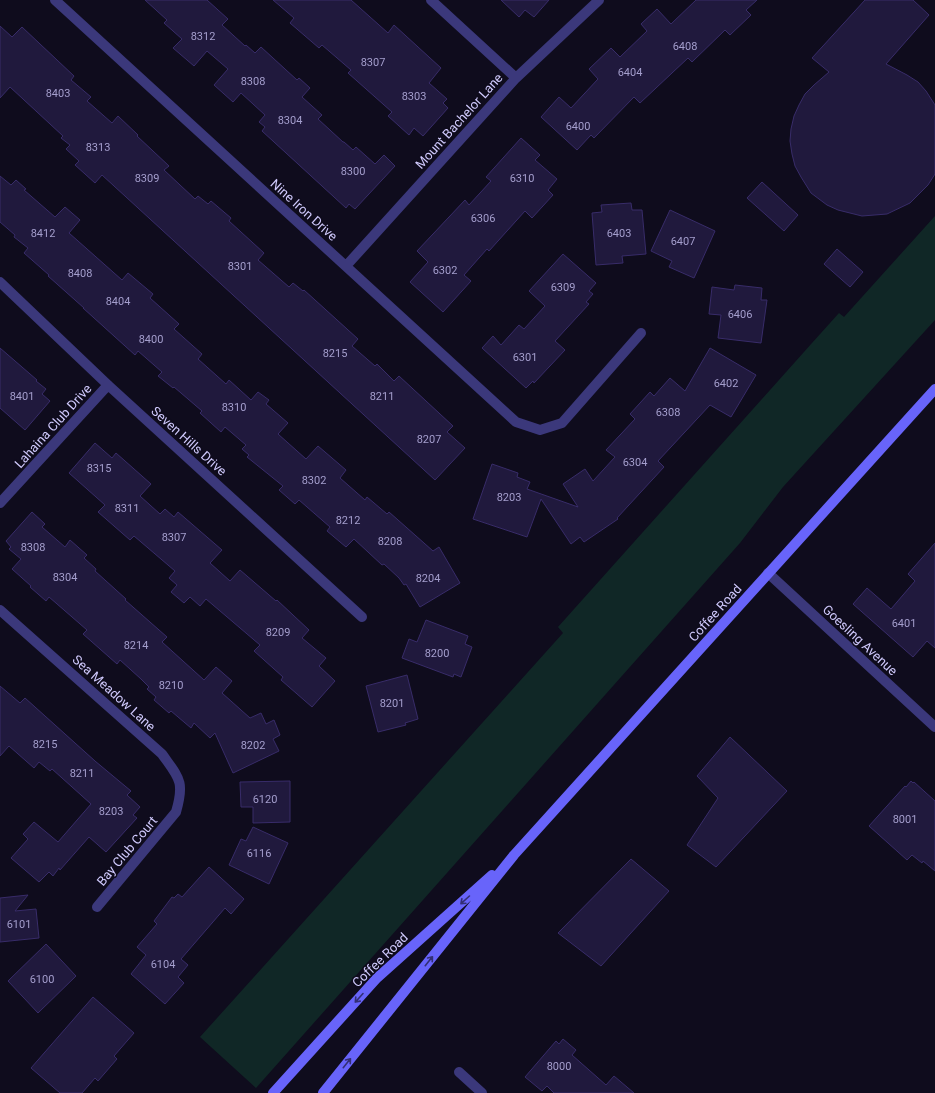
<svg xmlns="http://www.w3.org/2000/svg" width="935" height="1093" font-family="Roboto,sans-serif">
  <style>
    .green { fill: #102726 }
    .building { fill: #20193d; stroke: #382c69 }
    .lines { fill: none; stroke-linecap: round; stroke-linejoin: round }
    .street { stroke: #3b387b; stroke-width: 10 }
    .secondary { stroke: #6864fa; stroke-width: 10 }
    .oneway { stroke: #332f75 }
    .labels { text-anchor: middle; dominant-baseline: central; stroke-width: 3; stroke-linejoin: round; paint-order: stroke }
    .number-label { font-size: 11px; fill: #a49ecd }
    .street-label { font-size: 13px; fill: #d0cafd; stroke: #0f0c1d }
  </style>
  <rect width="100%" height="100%" fill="#0f0c1d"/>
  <path class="green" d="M 935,216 L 935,320 L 783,487 L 740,543 L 256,1088 L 200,1037 L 563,633 L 558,627 L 812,343 L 839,313 L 844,317 Z"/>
  <path class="building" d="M 145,0 L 207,0 L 228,19 L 222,25 L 245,46 L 246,45 L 255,53 L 261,47 L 297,80 L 299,78 L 310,88 L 302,97 L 322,115 L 318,119 L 343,142 L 344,142 L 353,150 L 356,147 L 375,164 L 384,155 L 395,166 L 355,209 L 349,204 L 346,208 L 262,131 L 265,127 L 259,122 L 265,115 L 241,93 L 233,102 L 214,85 L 228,69 L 207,51 L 194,66 L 173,48 L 182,39 L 164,23 L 167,20 Z
    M 273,0 L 351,0 L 388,33 L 394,25 L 441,68 L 429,83 L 447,99 L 443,103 L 448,108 L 423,136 L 414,128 L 409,135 L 388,116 L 392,112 L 348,73 L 351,70 L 322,45 L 319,48 L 290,23 L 294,18 Z
    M 501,0 L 549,0 L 534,17 L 525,10 L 519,17 Z
    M 696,0 L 757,0 L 746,10 L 751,15 L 730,35 L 725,30 L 692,62 L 688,58 L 640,103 L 634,97 L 594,138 L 591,135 L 577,150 L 541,117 L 559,97 L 571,108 L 598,79 L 589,69 L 611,48 L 620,57 L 647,31 L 641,24 L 657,9 L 671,24 Z
    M 865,0 L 913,0 L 929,15 L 886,64 L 907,75 L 918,82 L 926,91 L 935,105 L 935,174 L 928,185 L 910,203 L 887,214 L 862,216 L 838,210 L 827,205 L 811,193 L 801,177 L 795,166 L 792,154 L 790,141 L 791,129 L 794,116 L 799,105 L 805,94 L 814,85 L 829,72 L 812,58 Z
    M 0,26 L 12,37 L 22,27 L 74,76 L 71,80 L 91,97 L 87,101 L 112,123 L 118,116 L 138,135 L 137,136 L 169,166 L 164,170 L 195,199 L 198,196 L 208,204 L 211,201 L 231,218 L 229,221 L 264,253 L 258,260 L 289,287 L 293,283 L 303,291 L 304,290 L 358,339 L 352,346 L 375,366 L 377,364 L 394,381 L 399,376 L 453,426 L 447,432 L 465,448 L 435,480 L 102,175 L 95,183 L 75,165 L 79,161 L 66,149 L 70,145 L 61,138 L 63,136 L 10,87 L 0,98 Z
    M 521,138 L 540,155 L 535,160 L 557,179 L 548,190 L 553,195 L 532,218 L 525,211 L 489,251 L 487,249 L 464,275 L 471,281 L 443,312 L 410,282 L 428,262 L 417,251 L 465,200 L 469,205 L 491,181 L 486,177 Z
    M 0,176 L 11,185 L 16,180 L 26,189 L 24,190 L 55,217 L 65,207 L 80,220 L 69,233 L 122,280 L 128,273 L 153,294 L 150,298 L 179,324 L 174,329 L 202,354 L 198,359 L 226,384 L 229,380 L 251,400 L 258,392 L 269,400 L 266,404 L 288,423 L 278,434 L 306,459 L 318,446 L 346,470 L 340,478 L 365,500 L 367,497 L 387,514 L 389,512 L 433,551 L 439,547 L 460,583 L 420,607 L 406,584 L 404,585 L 399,578 L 384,564 L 382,565 L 354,539 L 346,547 L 327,531 L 330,527 L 299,500 L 295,504 L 279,490 L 283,486 L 247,457 L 249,455 L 242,449 L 246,445 L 225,427 L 221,432 L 200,413 L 202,411 L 174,387 L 173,388 L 158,376 L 162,372 L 138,351 L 135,355 L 83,308 L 84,308 L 48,276 L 49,275 L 24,253 L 28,248 L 14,237 L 15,235 L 0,222 Z
    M 762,182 L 798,215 L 784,231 L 747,198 Z
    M 631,203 L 632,210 L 642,210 L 646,254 L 622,256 L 623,263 L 596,265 L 592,213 L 602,212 L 601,205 Z
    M 670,210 L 715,231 L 694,278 L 669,267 L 672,261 L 651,251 Z
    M 837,249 L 863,272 L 850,287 L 824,264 Z
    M 563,254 L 596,283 L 589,291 L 593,294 L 586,302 L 589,304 L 555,341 L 565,350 L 534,383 L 533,381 L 526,388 L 482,348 L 493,336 L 501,345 L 519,325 L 524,329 L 545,306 L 529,291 Z
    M 735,285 L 762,288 L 761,300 L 767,300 L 761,343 L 718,338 L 721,315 L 709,314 L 712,287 L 734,290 Z
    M 0,348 L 37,380 L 36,381 L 46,389 L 42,394 L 50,401 L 25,430 L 0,408 Z
    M 710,348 L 756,375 L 731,417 L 710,405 L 658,461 L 664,467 L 617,518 L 618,519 L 584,542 L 580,537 L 571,544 L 541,499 L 527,537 L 473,519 L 492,464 L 518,473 L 517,477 L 530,482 L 527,489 L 578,507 L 563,484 L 585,469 L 593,481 L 615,457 L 606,450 L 635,419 L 630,414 L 650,392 L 654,396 L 670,378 L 685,391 Z
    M 95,443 L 112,458 L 116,453 L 151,484 L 140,496 L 160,514 L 165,509 L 174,517 L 178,512 L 222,550 L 210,563 L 230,581 L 240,570 L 276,601 L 277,600 L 309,630 L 302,638 L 326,658 L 319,666 L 335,681 L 312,707 L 281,680 L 283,677 L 254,651 L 260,645 L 206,599 L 200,606 L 190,597 L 184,603 L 171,592 L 177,585 L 169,578 L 175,571 L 134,536 L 130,540 L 98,512 L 105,505 L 69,473 Z
    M 32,512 L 45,524 L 42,527 L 65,547 L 70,540 L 87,555 L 84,558 L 96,569 L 95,571 L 126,599 L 125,600 L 167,637 L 162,642 L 204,680 L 216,667 L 232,681 L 222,693 L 250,718 L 261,713 L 266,724 L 274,720 L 280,735 L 273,739 L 279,751 L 233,773 L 215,733 L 210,738 L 194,723 L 191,728 L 171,711 L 169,713 L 154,700 L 156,697 L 147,689 L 149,687 L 141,679 L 120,660 L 117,664 L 83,634 L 87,630 L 49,597 L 46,601 L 30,587 L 31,586 L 12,569 L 21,559 L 9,549 L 11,547 L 6,541 Z
    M 935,543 L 935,648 L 927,641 L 913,657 L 853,604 L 867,588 L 891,609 L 915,581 L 908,574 Z
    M 426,620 L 468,636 L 465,644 L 472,647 L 461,677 L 454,674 L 453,677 L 402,658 L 409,639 L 417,642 Z
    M 407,675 L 418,719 L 405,723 L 406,725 L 378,732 L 366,686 Z
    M 0,686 L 20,703 L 25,698 L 95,761 L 131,791 L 127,795 L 140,807 L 133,815 L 137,818 L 106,852 L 89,837 L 60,870 L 59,868 L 53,876 L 49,872 L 39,882 L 11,858 L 28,839 L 23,834 L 34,822 L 58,842 L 91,804 L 52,769 L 50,771 L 39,762 L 34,768 L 9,746 L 0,756 Z
    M 730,737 L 787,791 L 716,867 L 687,845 L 718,798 L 697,776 Z
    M 290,781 L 290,822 L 253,823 L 253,807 L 241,807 L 240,782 Z
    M 911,781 L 913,783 L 914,782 L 935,801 L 935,871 L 923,861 L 922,863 L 912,855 L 907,860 L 869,826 L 905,786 L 906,787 Z
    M 253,827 L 288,843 L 269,884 L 229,865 L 241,839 L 246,841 Z
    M 631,859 L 669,891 L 601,966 L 558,933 Z
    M 209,867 L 244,899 L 231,914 L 225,908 L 181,959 L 188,965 L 178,977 L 184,983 L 165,1004 L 131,974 L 146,955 L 137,947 L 157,924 L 154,921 L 172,897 L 174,898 L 178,894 L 182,897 Z
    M 28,895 L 15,911 L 36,909 L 39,938 L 0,942 L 0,898 Z
    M 46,944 L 76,976 L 38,1013 L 8,981 Z
    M 93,997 L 134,1033 L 114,1056 L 117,1059 L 98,1081 L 95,1078 L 82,1093 L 60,1093 L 31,1068 Z
    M 563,1039 L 576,1050 L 572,1055 L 606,1085 L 614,1076 L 634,1093 L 554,1093 L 547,1086 L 542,1091 L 525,1077 L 556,1041 L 559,1044 Z"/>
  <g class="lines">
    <path class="street" d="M 55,0 L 516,422 L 540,430 L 562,423 L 641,333
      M 431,0 L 516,78
      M 346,266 L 516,78 L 599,0
      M 0,282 L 108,385 L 362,617
      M 0,503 L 108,385
      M 768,573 L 935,727
      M 0,610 L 162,754 C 179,778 185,781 176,812 L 97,907
      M 459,1072 L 482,1093"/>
    <path class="secondary" d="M 273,1093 L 377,978 L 492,875
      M 323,1093 L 514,855 L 935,389"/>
  </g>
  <defs><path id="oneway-shaft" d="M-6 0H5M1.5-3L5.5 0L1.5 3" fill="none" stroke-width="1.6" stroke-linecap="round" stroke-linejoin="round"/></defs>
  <g class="oneway">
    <use href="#oneway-shaft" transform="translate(465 900) rotate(138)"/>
    <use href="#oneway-shaft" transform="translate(429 961) rotate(-51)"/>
    <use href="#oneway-shaft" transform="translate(359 998) rotate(132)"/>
    <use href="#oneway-shaft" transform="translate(347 1063) rotate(-51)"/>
  </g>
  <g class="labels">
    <g class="number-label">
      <text x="203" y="36">8312</text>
      <text x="685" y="46">6408</text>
      <text x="373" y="62">8307</text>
      <text x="630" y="72">6404</text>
      <text x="253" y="81">8308</text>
      <text x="58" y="93">8403</text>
      <text x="414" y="96">8303</text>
      <text x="290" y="120">8304</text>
      <text x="578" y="126">6400</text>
      <text x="98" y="147">8313</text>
      <text x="353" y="171">8300</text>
      <text x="147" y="178">8309</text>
      <text x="522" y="178">6310</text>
      <text x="483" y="218">6306</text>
      <text x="43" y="233">8412</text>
      <text x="619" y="233">6403</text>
      <text x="683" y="241">6407</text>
      <text x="240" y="266">8301</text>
      <text x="445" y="270">6302</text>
      <text x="80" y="273">8408</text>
      <text x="563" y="287">6309</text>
      <text x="118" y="301">8404</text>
      <text x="740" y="314">6406</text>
      <text x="151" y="339">8400</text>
      <text x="335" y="353">8215</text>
      <text x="525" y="357">6301</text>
      <text x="726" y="383">6402</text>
      <text x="22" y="396">8401</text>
      <text x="382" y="396">8211</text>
      <text x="234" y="407">8310</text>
      <text x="668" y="412">6308</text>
      <text x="429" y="439">8207</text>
      <text x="635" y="462">6304</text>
      <text x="99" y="468">8315</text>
      <text x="314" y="480">8302</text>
      <text x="509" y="497">8203</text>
      <text x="127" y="508">8311</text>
      <text x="348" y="520">8212</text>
      <text x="174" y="537">8307</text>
      <text x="390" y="541">8208</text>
      <text x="33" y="547">8308</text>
      <text x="65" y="577">8304</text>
      <text x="428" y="578">8204</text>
      <text x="904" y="623">6401</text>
      <text x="278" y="632">8209</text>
      <text x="136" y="645">8214</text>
      <text x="437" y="653">8200</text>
      <text x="171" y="685">8210</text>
      <text x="392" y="703">8201</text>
      <text x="45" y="744">8215</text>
      <text x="253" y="745">8202</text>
      <text x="82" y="773">8211</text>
      <text x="265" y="799">6120</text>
      <text x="111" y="811">8203</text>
      <text x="905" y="819">8001</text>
      <text x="259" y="853">6116</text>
      <text x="19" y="924">6101</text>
      <text x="163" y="964">6104</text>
      <text x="42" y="979">6100</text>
      <text x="559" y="1066">8000</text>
    </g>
    <g class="street-label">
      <text transform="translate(459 121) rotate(-48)">Mount Bachelor Lane</text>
      <text transform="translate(304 210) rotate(42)">Nine Iron Drive</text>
      <text transform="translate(53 426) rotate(-48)">Lahaina Club Drive</text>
      <text transform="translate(189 441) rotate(42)">Seven Hills Drive</text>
      <text transform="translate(715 613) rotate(-48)">Coffee Road</text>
      <text transform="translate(860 640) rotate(43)">Goesling Avenue</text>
      <text transform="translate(114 693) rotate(42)">Sea Meadow Lane</text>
      <text transform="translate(127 851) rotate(-50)">Bay Club Court</text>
      <text transform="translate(380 960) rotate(-44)">Coffee Road</text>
    </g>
  </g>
</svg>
